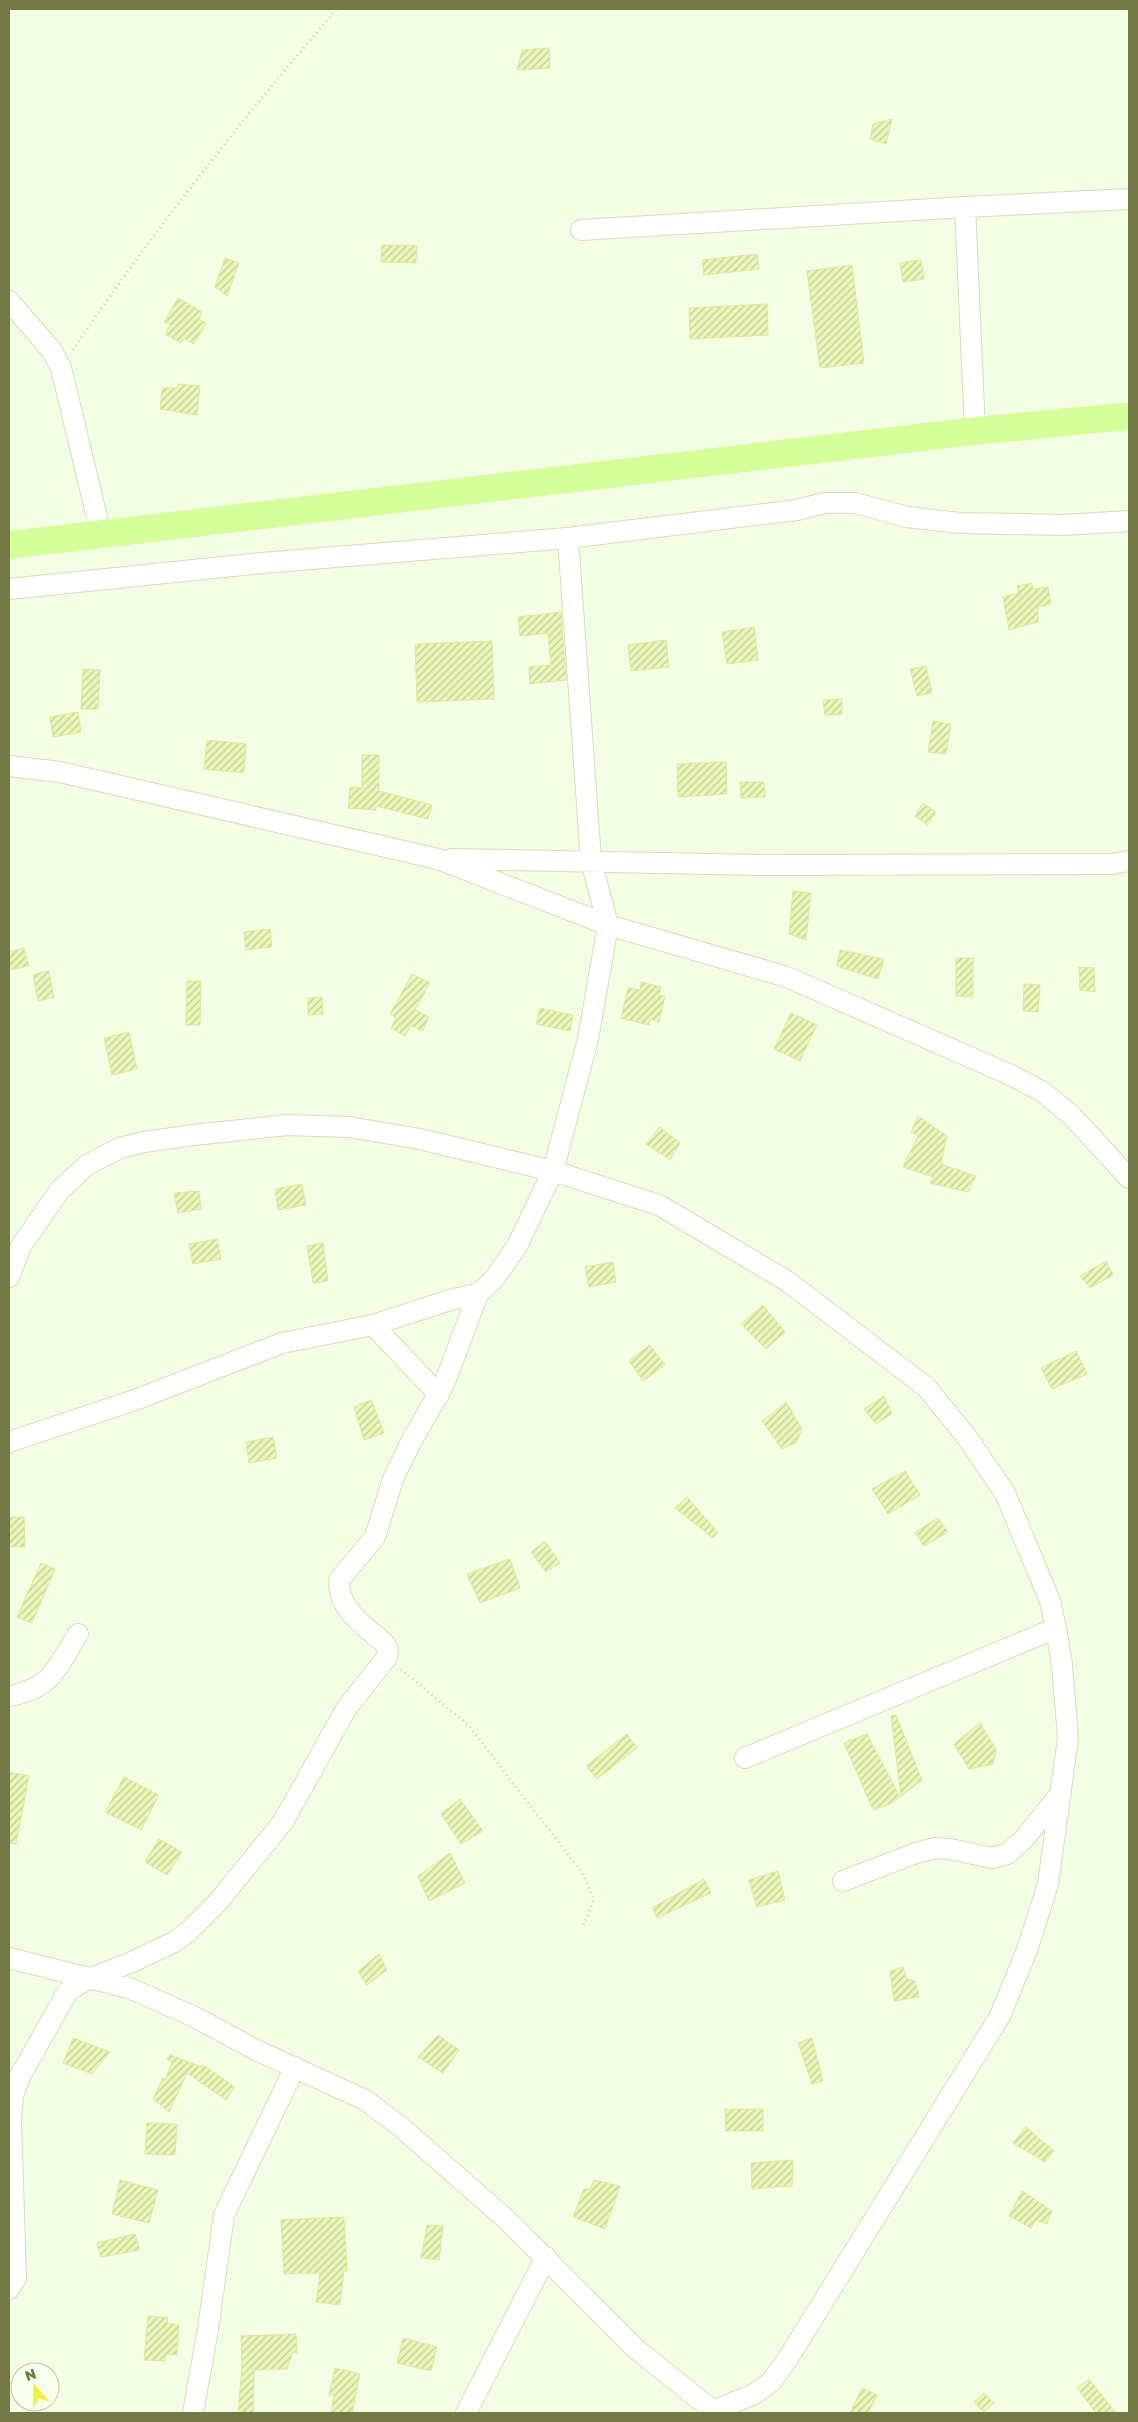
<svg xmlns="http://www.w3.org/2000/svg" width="1138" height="2422" font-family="'Golos Text',sans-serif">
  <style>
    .building { fill: url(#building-hatch); stroke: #dcea98 }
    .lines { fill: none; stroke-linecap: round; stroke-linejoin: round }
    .street-casing { stroke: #d6deb9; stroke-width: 22 }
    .primary-casing { stroke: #fff; stroke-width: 29 }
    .path { stroke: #d0db9c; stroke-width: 3; stroke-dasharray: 1 4; stroke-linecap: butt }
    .street { stroke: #fff; stroke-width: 20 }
    .primary { stroke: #d5ff9a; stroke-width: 28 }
  </style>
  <defs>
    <pattern id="building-hatch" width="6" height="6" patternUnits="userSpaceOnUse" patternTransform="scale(1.25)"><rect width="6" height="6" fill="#ebf6b9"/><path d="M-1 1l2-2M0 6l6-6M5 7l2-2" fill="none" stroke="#c3cc98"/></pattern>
  </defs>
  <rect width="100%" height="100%" fill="#f4fee4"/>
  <path class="building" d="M 549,48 L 550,68 L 517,70 L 522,50 Z
    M 892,119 L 886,144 L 870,139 L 873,124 Z
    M 382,245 L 417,246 L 416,263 L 381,262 Z
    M 757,254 L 759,269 L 704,275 L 702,260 Z
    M 225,258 L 239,263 L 227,296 L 215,287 Z
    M 921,260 L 924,279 L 903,282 L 900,263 Z
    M 852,265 L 864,363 L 820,368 L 807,271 Z
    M 178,298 L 202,312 L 199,319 L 206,323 L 194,344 L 184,338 L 181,343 L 165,334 L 170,325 L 164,322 Z
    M 767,304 L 768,335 L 690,339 L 689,308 Z
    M 178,384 L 200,386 L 197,415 L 160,409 L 162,388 L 177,388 Z
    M 1032,583 L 1033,589 L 1048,587 L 1051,604 L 1038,607 L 1038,622 L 1009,630 L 1003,597 L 1019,593 L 1017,586 Z
    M 561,612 L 566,680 L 530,684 L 529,667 L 551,665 L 548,633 L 520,636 L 518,617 Z
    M 754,627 L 758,660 L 727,664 L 722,632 Z
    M 666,640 L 669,667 L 631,671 L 628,645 Z
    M 492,641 L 494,699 L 417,702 L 415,644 Z
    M 926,666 L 932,693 L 917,696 L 910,669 Z
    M 83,669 L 100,670 L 98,709 L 81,709 Z
    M 842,699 L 842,714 L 825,715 L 823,700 Z
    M 78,712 L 81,732 L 53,737 L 50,717 Z
    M 933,721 L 951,724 L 946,754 L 928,752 Z
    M 207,740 L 246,744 L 244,773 L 204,769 Z
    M 362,755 L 379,755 L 379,791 L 432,805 L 428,819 L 376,806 L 376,810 L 348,808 L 350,787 L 362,788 Z
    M 726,762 L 727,794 L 678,797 L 677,764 Z
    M 740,782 L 764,782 L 765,797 L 741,798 Z
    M 923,803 L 936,812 L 928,825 L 915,816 Z
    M 793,891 L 811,893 L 806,940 L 789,934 Z
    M 270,929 L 272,947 L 246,950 L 244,932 Z
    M 24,948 L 29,966 L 9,970 L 9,952 Z
    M 840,950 L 884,959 L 878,979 L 837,966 Z
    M 956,958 L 973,958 L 973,997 L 956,996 Z
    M 1079,967 L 1094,968 L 1095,992 L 1080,990 Z
    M 49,971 L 54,997 L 38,1001 L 33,975 Z
    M 412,974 L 430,983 L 415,1010 L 429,1017 L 422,1031 L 411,1025 L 405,1036 L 391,1028 L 396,1018 L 390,1014 Z
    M 187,981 L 201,981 L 200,1025 L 186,1025 Z
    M 641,982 L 661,987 L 659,995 L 665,996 L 659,1022 L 650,1019 L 649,1025 L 621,1018 L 628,988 L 640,990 Z
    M 1024,984 L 1040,985 L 1038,1012 L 1023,1011 Z
    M 322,997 L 323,1014 L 308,1015 L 308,998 Z
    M 540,1008 L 573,1015 L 570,1031 L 536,1024 Z
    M 791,1013 L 817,1025 L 800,1061 L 774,1049 Z
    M 129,1032 L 137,1069 L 112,1075 L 104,1038 Z
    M 918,1116 L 947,1136 L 941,1164 L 976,1176 L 968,1192 L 930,1183 L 933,1177 L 903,1167 L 918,1136 L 911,1132 Z
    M 660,1127 L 680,1143 L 670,1160 L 646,1144 Z
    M 302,1184 L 306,1205 L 278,1210 L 275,1189 Z
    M 199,1191 L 201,1209 L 178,1213 L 174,1193 Z
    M 217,1239 L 221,1259 L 193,1264 L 189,1244 Z
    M 323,1243 L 328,1281 L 313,1283 L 307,1246 Z
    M 1106,1261 L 1113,1275 L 1090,1288 L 1080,1276 Z
    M 613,1262 L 616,1282 L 589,1287 L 585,1267 Z
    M 763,1305 L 785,1332 L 766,1349 L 741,1324 Z
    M 650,1345 L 665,1365 L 643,1381 L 629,1361 Z
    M 1076,1351 L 1087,1374 L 1052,1389 L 1041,1368 Z
    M 884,1396 L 892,1414 L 876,1424 L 864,1409 Z
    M 371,1400 L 384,1433 L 364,1440 L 354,1407 Z
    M 786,1402 L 802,1429 L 796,1443 L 782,1449 L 762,1421 Z
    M 273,1437 L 277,1458 L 249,1463 L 246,1442 Z
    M 905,1471 L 920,1495 L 888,1514 L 872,1489 Z
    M 687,1497 L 718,1532 L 713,1538 L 675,1508 Z
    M 9,1517 L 24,1517 L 25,1547 L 9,1547 Z
    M 938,1518 L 948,1532 L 924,1546 L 915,1532 Z
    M 545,1541 L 560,1563 L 546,1572 L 531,1552 Z
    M 510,1559 L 520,1588 L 480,1603 L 467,1574 Z
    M 41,1563 L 55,1569 L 32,1623 L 17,1617 Z
    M 896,1715 L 922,1780 L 901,1796 L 891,1716 Z
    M 980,1723 L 996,1749 L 993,1764 L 969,1769 L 954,1744 Z
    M 627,1734 L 637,1748 L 597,1779 L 586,1766 Z
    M 867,1734 L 900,1797 L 890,1804 L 873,1810 L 844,1743 Z
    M 9,1772 L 29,1776 L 16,1844 L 9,1843 Z
    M 124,1777 L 159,1795 L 141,1830 L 105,1812 Z
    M 460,1799 L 483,1831 L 461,1844 L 441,1814 Z
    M 159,1839 L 182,1852 L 167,1875 L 145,1862 Z
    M 450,1853 L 465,1883 L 429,1901 L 418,1876 Z
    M 778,1871 L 785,1900 L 757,1907 L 749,1880 Z
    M 704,1879 L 711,1893 L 657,1918 L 652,1908 Z
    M 379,1954 L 387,1970 L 367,1985 L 358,1971 Z
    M 903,1967 L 907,1979 L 915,1981 L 919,1997 L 894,2001 L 890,1971 Z
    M 438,2035 L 459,2050 L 443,2073 L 418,2057 Z
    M 73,2038 L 110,2052 L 92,2074 L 63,2063 Z
    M 812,2038 L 823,2081 L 812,2084 L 798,2043 Z
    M 170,2055 L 202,2067 L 203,2065 L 235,2087 L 226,2100 L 187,2073 L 169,2112 L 153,2099 L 163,2078 L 165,2080 L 172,2062 L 167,2059 Z
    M 725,2109 L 763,2109 L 763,2131 L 726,2131 Z
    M 147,2123 L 177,2124 L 175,2155 L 145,2154 Z
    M 1026,2127 L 1054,2151 L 1045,2162 L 1013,2143 Z
    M 793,2160 L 792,2186 L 752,2189 L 751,2163 Z
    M 120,2180 L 158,2190 L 149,2223 L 112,2214 Z
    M 594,2180 L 620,2186 L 605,2229 L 573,2217 L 584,2189 L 590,2189 Z
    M 1022,2191 L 1052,2211 L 1047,2224 L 1036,2220 L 1031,2228 L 1009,2216 Z
    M 344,2217 L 347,2271 L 344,2271 L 340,2305 L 316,2302 L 320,2273 L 284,2274 L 281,2220 Z
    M 427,2225 L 443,2226 L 439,2260 L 421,2258 Z
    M 135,2234 L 140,2250 L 101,2257 L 97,2243 Z
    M 148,2316 L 168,2318 L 167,2323 L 179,2325 L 177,2355 L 166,2354 L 165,2361 L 144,2360 Z
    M 296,2334 L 297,2353 L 293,2352 L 287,2369 L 254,2370 L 253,2413 L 238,2413 L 242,2367 L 241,2336 Z
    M 403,2338 L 437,2347 L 431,2371 L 397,2363 Z
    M 335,2368 L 360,2374 L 352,2413 L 331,2413 L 334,2395 L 329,2395 Z
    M 1089,2379 L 1116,2413 L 1096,2413 L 1077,2388 Z
    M 862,2388 L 877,2395 L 868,2413 L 850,2413 Z
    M 984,2393 L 994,2403 L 984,2412 L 974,2402 Z"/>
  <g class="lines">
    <defs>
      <path id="street" d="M 965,207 L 975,431
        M 581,230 L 965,207 L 1129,199
        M 9,301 L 52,351 L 61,368 L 101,534
        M 9,589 L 262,563 L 568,538 L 797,510 L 824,503 L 855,503 L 907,517 L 960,523 L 1063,525 L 1129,521
        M 9,766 L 60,772 L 438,859 L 608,925 L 787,977 L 1013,1076 L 1043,1092 L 1071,1115 L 1129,1178
        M 452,859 L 761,865 L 1112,864 L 1129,861
        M 9,1277 L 21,1246 L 60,1190 L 87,1165 L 120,1148 L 144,1142 L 194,1135 L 287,1125 L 349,1127 L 420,1139 L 553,1171 L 659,1205 L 787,1281 L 926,1387 L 966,1436 L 1005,1493 L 1050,1601 L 1056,1628 L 1062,1665 L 1068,1738 L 1048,1884 L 1027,1950 L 1000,2016 L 787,2360 L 771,2382 L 754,2394 L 713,2411
        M 373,1325 L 439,1395
        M 9,1442 L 135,1400 L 282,1343 L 373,1325 L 453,1299 L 478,1294 L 494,1279 L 517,1246 L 553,1171 L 588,1039 L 608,925 L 591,861 L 568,538
        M 9,1696 C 52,1688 56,1669 78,1634
        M 745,1758 L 1056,1628
        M 843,1881 L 916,1853 L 935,1848 L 950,1849 L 992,1858 L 1007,1854 L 1023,1840 L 1061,1793
        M 9,1958 L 129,1988 L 195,2017 L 254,2049 L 365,2100 L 401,2127 L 506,2219 L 635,2348 L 716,2413
        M 9,2289 L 16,2278 L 11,2118 L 13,2096 L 20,2076 L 68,1991 L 88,1979 L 130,1963 L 174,1942 L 189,1931 L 217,1903 L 283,1822 L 346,1709 L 387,1657 L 388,1650 L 384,1643 C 364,1625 338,1610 339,1580 L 375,1537 L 393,1479 L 411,1442 L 445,1382 L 478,1294
        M 193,2413 L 208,2329 L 224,2215 L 295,2067
        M 466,2413 L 546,2257"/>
      <path id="primary" d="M 9,545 L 975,431 L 1129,416"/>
    </defs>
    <use href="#street" class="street-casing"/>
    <use href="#primary" class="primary-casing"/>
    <path class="path" d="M 73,350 C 153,231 243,118 337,9
      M 401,1669 L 469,1726 L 583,1874 L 594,1900 L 582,1928"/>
    <use href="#street" class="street"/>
    <use href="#primary" class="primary"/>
  </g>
  <rect width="1138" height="2422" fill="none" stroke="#727947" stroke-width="20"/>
  <g transform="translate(35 2387) rotate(340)"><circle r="24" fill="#f8ffec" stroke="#c2c9aa"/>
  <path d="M0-4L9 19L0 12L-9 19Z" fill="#f0f140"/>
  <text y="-8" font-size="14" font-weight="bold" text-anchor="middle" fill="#727947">N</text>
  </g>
</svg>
